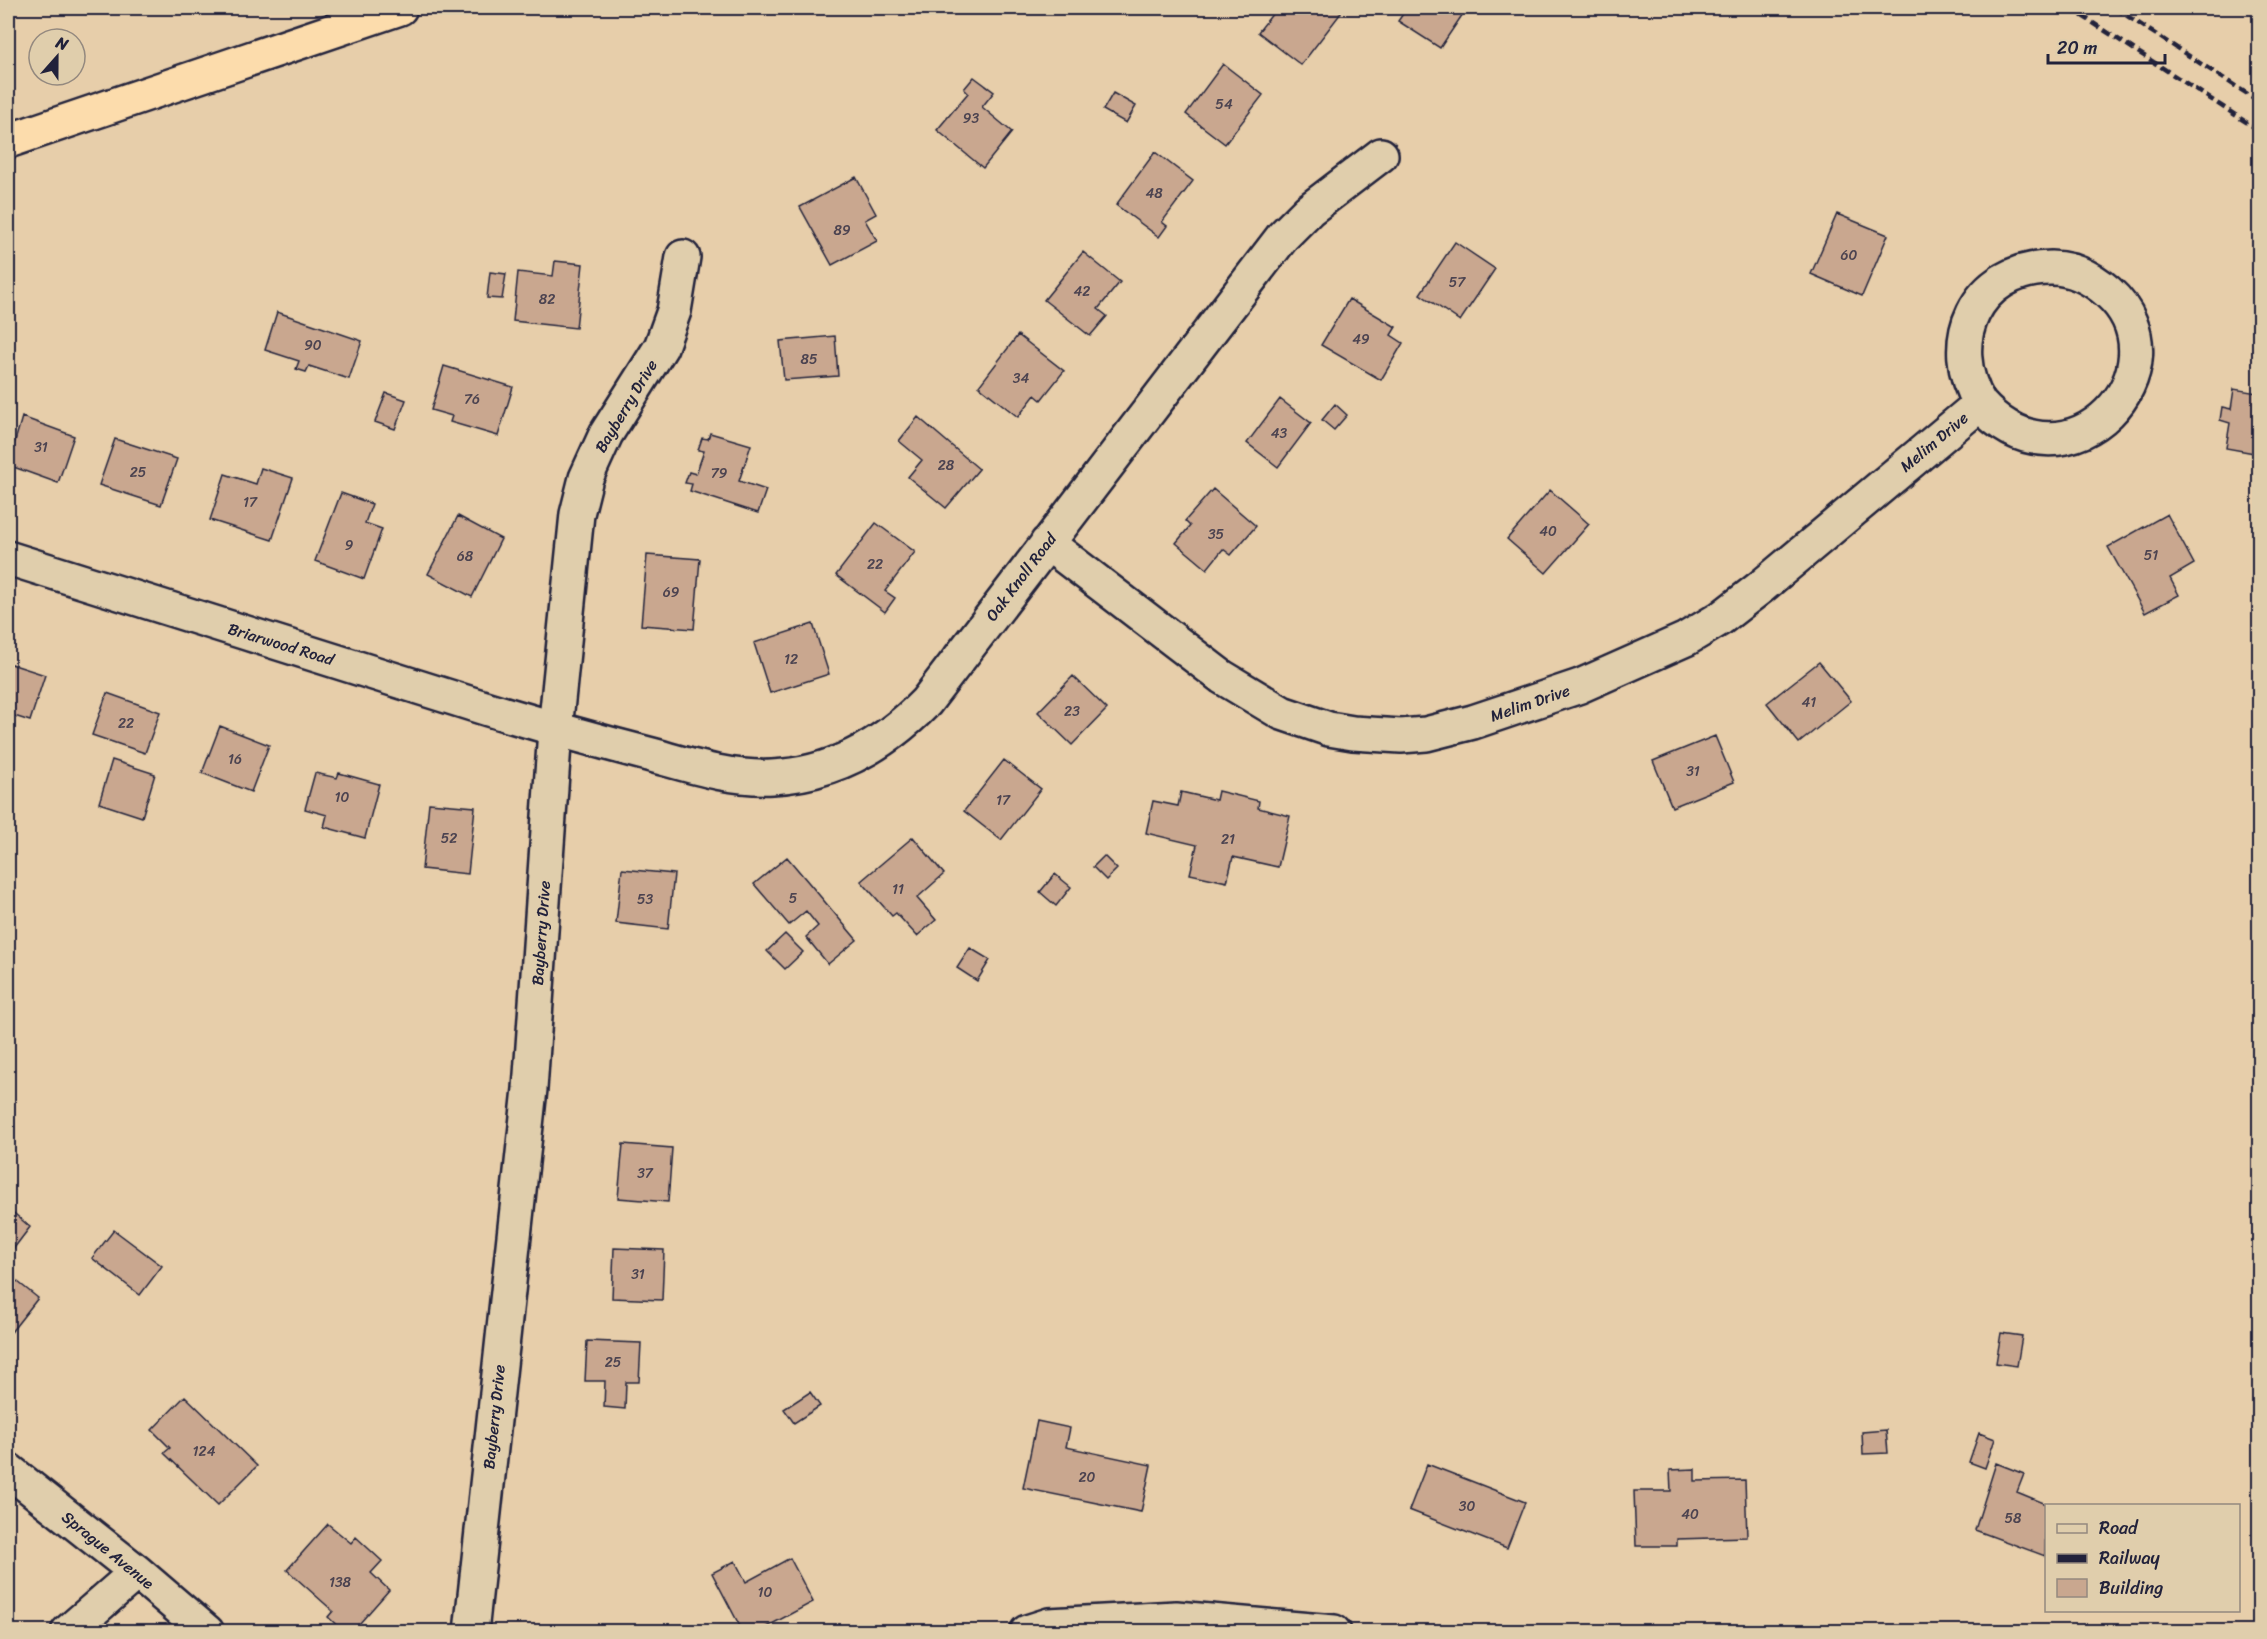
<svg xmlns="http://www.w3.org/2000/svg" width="2267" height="1639" font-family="Sriracha,sans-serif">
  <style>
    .building { fill: #c9a78f; stroke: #22223b; stroke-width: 1.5 }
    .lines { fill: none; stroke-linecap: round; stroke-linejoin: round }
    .minor-casing { stroke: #22223b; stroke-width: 38 }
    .motorway-casing { stroke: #22223b; stroke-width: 38 }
    .minor { stroke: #e0ceac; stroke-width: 33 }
    .motorway { stroke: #fcdcac; stroke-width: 33 }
    .rail { stroke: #22223b; stroke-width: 4.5; stroke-dasharray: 9 4.5; stroke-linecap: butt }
    .labels { text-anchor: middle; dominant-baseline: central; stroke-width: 4.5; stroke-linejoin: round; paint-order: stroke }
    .number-label { font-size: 14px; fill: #4c4350 }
    .street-label { font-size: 16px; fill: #22223b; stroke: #e0ceac }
  </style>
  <rect width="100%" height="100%" fill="#e7ceaa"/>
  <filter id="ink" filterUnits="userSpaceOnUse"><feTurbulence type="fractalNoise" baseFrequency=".0167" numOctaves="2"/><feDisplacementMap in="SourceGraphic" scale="12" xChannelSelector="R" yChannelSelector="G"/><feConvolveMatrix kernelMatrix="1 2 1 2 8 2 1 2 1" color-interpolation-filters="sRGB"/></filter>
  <g filter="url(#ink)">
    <path class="building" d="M 1277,8 L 1334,8 L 1341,13 L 1301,65 L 1258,32 Z
      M 1407,8 L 1467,8 L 1440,48 L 1398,21 Z
      M 1223,64 L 1263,95 L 1225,144 L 1186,114 Z
      M 974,77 L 994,92 L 982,107 L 1012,132 L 983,168 L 937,130 L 968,93 L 964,89 Z
      M 1113,93 L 1136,106 L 1126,123 L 1103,110 Z
      M 1155,152 L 1193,181 L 1162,222 L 1167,226 L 1159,237 L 1116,205 Z
      M 856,177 L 876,214 L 865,220 L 877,241 L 832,265 L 800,207 Z
      M 1837,214 L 1888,235 L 1862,296 L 1811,274 Z
      M 1455,242 L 1495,269 L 1460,321 L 1420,294 Z
      M 1083,252 L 1120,282 L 1098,309 L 1107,316 L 1090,336 L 1044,300 Z
      M 555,261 L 583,264 L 576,328 L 513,321 L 518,272 L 553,276 Z
      M 490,272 L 506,274 L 502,299 L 487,298 Z
      M 1349,299 L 1396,327 L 1391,335 L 1403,343 L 1381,380 L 1321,345 Z
      M 277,312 L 362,341 L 349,379 L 309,366 L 306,372 L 296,369 L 299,361 L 265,350 Z
      M 1018,335 L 1064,371 L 1041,400 L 1035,395 L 1018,417 L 979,386 Z
      M 835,336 L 838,376 L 784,380 L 780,341 Z
      M 444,366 L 513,387 L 498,436 L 450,422 L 452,416 L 431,410 Z
      M 2259,386 L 2260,454 L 2226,448 L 2230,423 L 2220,420 L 2222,407 L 2231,409 L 2234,389 L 2257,393 Z
      M 386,393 L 406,400 L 395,429 L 375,422 Z
      M 1280,399 L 1311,423 L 1278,467 L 1247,443 Z
      M 1335,404 L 1347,415 L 1334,430 L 1322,420 Z
      M 22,417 L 74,436 L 58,483 L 8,465 Z
      M 918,417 L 979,469 L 946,508 L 908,477 L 922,460 L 899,441 Z
      M 710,433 L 751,445 L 739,481 L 766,490 L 758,513 L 690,491 L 692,484 L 685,483 L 689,472 L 696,474 L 704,451 L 698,450 L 702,438 L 708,439 Z
      M 115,439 L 177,459 L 161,505 L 99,485 Z
      M 261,468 L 293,478 L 272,540 L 210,520 L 225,474 L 256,484 Z
      M 1213,489 L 1256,526 L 1231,555 L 1223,549 L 1207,569 L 1176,543 L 1190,526 L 1185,521 Z
      M 1550,490 L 1589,524 L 1546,573 L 1507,539 Z
      M 341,493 L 372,504 L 365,523 L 382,529 L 364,579 L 315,561 Z
      M 2167,514 L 2194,564 L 2170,578 L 2179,595 L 2145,613 L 2108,547 Z
      M 458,516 L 501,539 L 472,597 L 428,574 Z
      M 876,523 L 915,552 L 885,591 L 895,598 L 885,612 L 836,575 Z
      M 647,555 L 700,559 L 694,629 L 641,625 Z
      M 813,624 L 829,674 L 770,693 L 754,643 Z
      M 1819,662 L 1851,701 L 1799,743 L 1767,703 Z
      M 8,663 L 45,675 L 30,721 L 8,714 Z
      M 1073,676 L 1107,709 L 1072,745 L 1038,712 Z
      M 107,693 L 160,712 L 145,753 L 92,735 Z
      M 220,726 L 269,745 L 251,792 L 202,773 Z
      M 1715,736 L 1734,782 L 1672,807 L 1653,761 Z
      M 112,760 L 155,774 L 142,817 L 99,803 Z
      M 1004,760 L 1041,789 L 1001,840 L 964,811 Z
      M 315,773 L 337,778 L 339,773 L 379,784 L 365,838 L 324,827 L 327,815 L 305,809 Z
      M 1218,791 L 1259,801 L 1258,808 L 1290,816 L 1278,867 L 1233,857 L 1227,882 L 1190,874 L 1197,845 L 1146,833 L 1153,801 L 1178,806 L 1181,792 L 1216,800 Z
      M 429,803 L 475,807 L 468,874 L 422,869 Z
      M 913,837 L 944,874 L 917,898 L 936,920 L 917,936 L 896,913 L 892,916 L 861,881 Z
      M 1104,856 L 1117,869 L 1106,880 L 1093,867 Z
      M 787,857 L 857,940 L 828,964 L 806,937 L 818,926 L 806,911 L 789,925 L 754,884 Z
      M 622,869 L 674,874 L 668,929 L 616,923 Z
      M 1055,874 L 1071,887 L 1056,906 L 1040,892 Z
      M 785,934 L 803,952 L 785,969 L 767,951 Z
      M 970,948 L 990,960 L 977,981 L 957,968 Z
      M 623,1144 L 672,1148 L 668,1202 L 618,1198 Z
      M 8,1208 L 30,1227 L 8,1256 Z
      M 114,1230 L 162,1266 L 140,1295 L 92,1258 Z
      M 614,1248 L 664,1250 L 662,1300 L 612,1298 Z
      M 8,1274 L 38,1298 L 8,1336 Z
      M 2001,1333 L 2022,1336 L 2017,1366 L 1996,1363 Z
      M 587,1341 L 641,1343 L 639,1382 L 626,1382 L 625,1409 L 604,1407 L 605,1381 L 585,1381 Z
      M 810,1392 L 820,1406 L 794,1423 L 784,1409 Z
      M 185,1396 L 257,1466 L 218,1505 L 164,1453 L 170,1448 L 152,1430 Z
      M 1037,1421 L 1070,1428 L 1066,1447 L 1151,1465 L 1141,1512 L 1023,1488 Z
      M 1886,1430 L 1888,1453 L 1863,1454 L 1862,1432 Z
      M 1979,1433 L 1995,1439 L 1985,1468 L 1969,1462 Z
      M 1996,1463 L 2024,1474 L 2017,1492 L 2051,1506 L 2046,1506 L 2045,1556 L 1975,1530 Z
      M 1427,1464 L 1525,1502 L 1507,1548 L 1409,1510 Z
      M 1695,1469 L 1695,1481 L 1745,1480 L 1747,1537 L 1677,1539 L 1677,1546 L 1636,1546 L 1634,1491 L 1671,1491 L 1670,1470 Z
      M 328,1524 L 351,1543 L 356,1537 L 382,1561 L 371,1573 L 389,1590 L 352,1632 L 344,1632 L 328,1617 L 333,1611 L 287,1570 Z
      M 790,1558 L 813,1602 L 757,1632 L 743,1632 L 712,1573 L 735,1561 L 746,1582 Z"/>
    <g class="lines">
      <defs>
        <path id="minor" d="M 1047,543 L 1222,677 L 1282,713 L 1329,729 L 1353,733 L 1401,736 L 1426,734 L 1473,722 L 1580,686 L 1686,639 L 1721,618 L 1761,587 L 1980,404 C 1943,343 1975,268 2051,268 C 2073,268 2092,278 2108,292 C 2191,366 2069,503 1980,404
          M 8,558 C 168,608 328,659 488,709 C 541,725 594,740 648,754 C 689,765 729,779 772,777 C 834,774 884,745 926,702 L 1283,236 L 1309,210 L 1381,155
          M 8,1470 L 137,1572 L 207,1632
          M 68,1632 L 137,1572
          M 471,1632 L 530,1089 L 555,730 L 577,514 L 586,478 L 606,434 L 661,347 L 674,311 L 683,257
          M 1027,1632 L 1049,1625 L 1176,1618 L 1334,1632"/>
        <path id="motorway" d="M 8,141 L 400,8"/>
      </defs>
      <use href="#minor" class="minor-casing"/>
      <use href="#motorway" class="motorway-casing"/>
      <use href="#minor" class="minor"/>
      <use href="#motorway" class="motorway"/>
      <path class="rail" d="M 2070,8 L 2260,131
        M 2115,8 L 2260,102"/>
    </g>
  </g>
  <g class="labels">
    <g class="number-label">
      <text x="1224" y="104">54</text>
      <text x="971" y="118">93</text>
      <text x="1154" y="193">48</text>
      <text x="842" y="230">89</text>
      <text x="1849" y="255">60</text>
      <text x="1457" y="282">57</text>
      <text x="1082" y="291">42</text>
      <text x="547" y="299">82</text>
      <text x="1361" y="339">49</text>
      <text x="313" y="345">90</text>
      <text x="809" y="359">85</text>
      <text x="1021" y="378">34</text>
      <text x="472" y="399">76</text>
      <text x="1279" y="433">43</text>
      <text x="41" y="447">31</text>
      <text x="946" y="465">28</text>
      <text x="138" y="472">25</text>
      <text x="719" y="473">79</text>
      <text x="250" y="502">17</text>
      <text x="1548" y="531">40</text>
      <text x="1216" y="534">35</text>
      <text x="349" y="545">9</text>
      <text x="2151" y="555">51</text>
      <text x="465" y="556">68</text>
      <text x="875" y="564">22</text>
      <text x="671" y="592">69</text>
      <text x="791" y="659">12</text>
      <text x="1809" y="702">41</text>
      <text x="1072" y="711">23</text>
      <text x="126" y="723">22</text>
      <text x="235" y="759">16</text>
      <text x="1693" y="771">31</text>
      <text x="342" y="797">10</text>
      <text x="1003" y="800">17</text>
      <text x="449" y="838">52</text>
      <text x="1228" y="839">21</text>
      <text x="898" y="889">11</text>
      <text x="793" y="898">5</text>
      <text x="645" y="899">53</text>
      <text x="645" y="1173">37</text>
      <text x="638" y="1274">31</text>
      <text x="613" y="1362">25</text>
      <text x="204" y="1451">124</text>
      <text x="1087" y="1477">20</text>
      <text x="1467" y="1506">30</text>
      <text x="1690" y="1514">40</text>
      <text x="2013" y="1518">58</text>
      <text x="340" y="1582">138</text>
      <text x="765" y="1592">10</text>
    </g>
    <g class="street-label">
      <text transform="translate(626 406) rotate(-59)">Bayberry Drive</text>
      <text transform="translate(1934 442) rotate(-40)">Melim Drive</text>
      <text transform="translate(1021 577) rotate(-53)">Oak Knoll Road</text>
      <text transform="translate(281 644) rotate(17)">Briarwood Road</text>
      <text transform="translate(1530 703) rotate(-19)">Melim Drive</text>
      <text transform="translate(541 933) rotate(-86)">Bayberry Drive</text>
      <text transform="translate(494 1417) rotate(-84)">Bayberry Drive</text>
      <text transform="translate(108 1550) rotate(39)">Sprague Avenue</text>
    </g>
  </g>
  <rect width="2267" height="1639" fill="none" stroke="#e0ceac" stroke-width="30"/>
  <rect x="15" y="15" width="2237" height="1609" fill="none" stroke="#22223b" stroke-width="2" filter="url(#ink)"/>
  <rect x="2045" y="1504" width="195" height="108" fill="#e0ceac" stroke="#94897f" stroke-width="1.5"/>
  <rect x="2057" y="1524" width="30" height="9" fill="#e0ceac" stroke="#94897f" stroke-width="1.5"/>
  <text x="2099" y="1534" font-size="18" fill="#22223b">Road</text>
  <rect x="2057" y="1554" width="30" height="9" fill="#22223b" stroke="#94897f" stroke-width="1.5"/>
  <text x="2099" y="1564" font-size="18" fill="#22223b">Railway</text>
  <rect x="2057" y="1579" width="30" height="18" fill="#c9a78f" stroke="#94897f" stroke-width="1.5"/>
  <text x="2099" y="1594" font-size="18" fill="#22223b">Building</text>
  <g transform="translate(57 57) rotate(21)"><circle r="28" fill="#e0ceac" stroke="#94897f" stroke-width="1.5"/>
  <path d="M0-4.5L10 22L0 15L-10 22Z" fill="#22223b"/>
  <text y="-9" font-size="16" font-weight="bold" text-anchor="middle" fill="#22223b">N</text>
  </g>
  <path d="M2048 54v9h117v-9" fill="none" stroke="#22223b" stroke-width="3"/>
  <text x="2057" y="54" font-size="18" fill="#22223b" stroke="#e0ceac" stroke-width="4.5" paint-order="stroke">20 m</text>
</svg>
